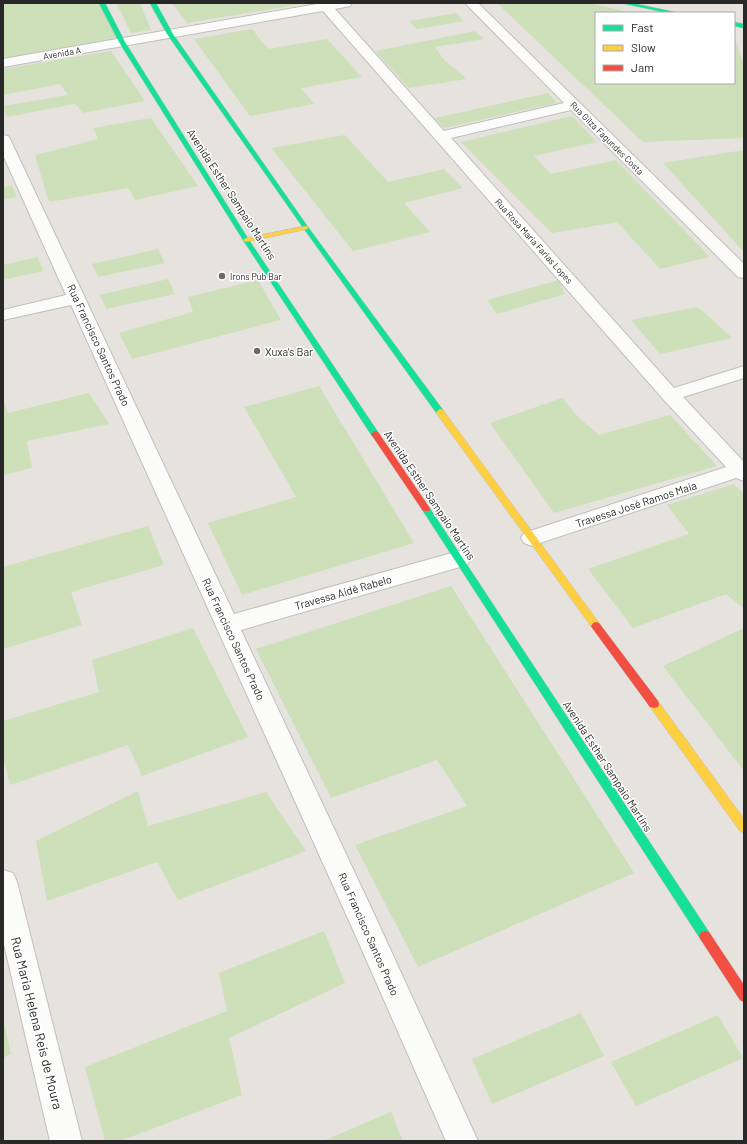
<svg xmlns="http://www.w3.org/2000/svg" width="747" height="1144" font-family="Barlow,sans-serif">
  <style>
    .green { fill: #cde0b9 }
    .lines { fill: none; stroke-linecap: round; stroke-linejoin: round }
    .street-casing { stroke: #c0bfbf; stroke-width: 2 }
    .fast-casing { stroke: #c0bfbf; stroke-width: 1 }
    .slow-casing { stroke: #c0bfbf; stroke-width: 1 }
    .jam-casing { stroke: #c0bfbf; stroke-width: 1 }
    .street { fill: #fbfbfa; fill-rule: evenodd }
    .fast { fill: #16e098; fill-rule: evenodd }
    .slow { fill: #ffcf43; fill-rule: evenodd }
    .jam { fill: #f24e42; fill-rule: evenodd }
    .poi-dot { fill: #6a6968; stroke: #fff; stroke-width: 1.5 }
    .labels { text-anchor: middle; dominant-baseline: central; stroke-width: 3; stroke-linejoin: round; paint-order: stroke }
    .far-street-label { font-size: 9px; fill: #282828; stroke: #fff }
    .far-poi-label { font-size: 9px; fill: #282828; stroke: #fff; text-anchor: start }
    .street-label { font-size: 11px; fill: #282828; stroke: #fff }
    .poi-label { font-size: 11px; fill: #282828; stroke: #fff; text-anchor: start }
    .near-street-label { font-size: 13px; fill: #282828; stroke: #fff }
  </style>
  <rect width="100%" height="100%" fill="#e6e2de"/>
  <path class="green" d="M 3,3 L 102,3 L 122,42 L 3,62 Z
    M 116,3 L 140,3 L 151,30 L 131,33 Z
    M 172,3 L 308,3 L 187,23 Z
    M 497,3 L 589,3 L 633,13 L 596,13 L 596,83 L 734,83 L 734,36 L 744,65 L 744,138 L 643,142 Z
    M 456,13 L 464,21 L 417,29 L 409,21 Z
    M 252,29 L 268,49 L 327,39 L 362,77 L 301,88 L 314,104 L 250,116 L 194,39 Z
    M 475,31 L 484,39 L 435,47 L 444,60 L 467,79 L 409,88 L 375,51 Z
    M 111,51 L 145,101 L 83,113 L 75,104 L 7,117 L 3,106 L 68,95 L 60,84 L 3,95 L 3,69 Z
    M 548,93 L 557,103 L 444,128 L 435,118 Z
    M 572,116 L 597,142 L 534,156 L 551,174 L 616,160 L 710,257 L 660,269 L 617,222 L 552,233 L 461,142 Z
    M 151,118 L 198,186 L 135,200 L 128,188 L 49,202 L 35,155 L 98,139 L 93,128 Z
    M 345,135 L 388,182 L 444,169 L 463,188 L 404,203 L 430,232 L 353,251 L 271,148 Z
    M 744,150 L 744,252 L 663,163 Z
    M 12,185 L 17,197 L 3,200 L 3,187 Z
    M 158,249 L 165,263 L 98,277 L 92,264 Z
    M 38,257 L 43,271 L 3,280 L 3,265 Z
    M 168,279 L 175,294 L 106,309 L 100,295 Z
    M 258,280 L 281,320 L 132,359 L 119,333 L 193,312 L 188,297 Z
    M 559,280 L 565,294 L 497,314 L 487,300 Z
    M 697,307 L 704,312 L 732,338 L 660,354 L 631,320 Z
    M 319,386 L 414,543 L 242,595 L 208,523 L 296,497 L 244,407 Z
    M 89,393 L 109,424 L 27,441 L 32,468 L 3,475 L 3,399 L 8,413 Z
    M 562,398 L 580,419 L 599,435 L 670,415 L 717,466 L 554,513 L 490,423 Z
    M 734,484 L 744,494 L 744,609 L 726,594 L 633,628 L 588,569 L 689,534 L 667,505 Z
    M 148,526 L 164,565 L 71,592 L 82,625 L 3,649 L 3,567 Z
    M 451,586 L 634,873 L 418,967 L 355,845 L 467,806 L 437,760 L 331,798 L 256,649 Z
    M 193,628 L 248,737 L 142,776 L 128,745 L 10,785 L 3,757 L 3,721 L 99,692 L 92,660 Z
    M 744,628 L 744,771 L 663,666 Z
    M 138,791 L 148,826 L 266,792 L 306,851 L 178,900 L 157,862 L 47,901 L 36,841 Z
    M 324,931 L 345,983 L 229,1038 L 242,1095 L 120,1141 L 105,1141 L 85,1067 L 227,1011 L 219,973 Z
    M 581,1013 L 604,1056 L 492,1104 L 472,1059 Z
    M 718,1015 L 743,1058 L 636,1106 L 611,1062 Z
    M 3,1017 L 11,1054 L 3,1058 Z
    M 391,1112 L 403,1141 L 323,1141 Z"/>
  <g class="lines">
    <defs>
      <path id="street" d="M 323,3 L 352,3 L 350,6 L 335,9 L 444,131 L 564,103 L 465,3 L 478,3 L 744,264 L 744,278 L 738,277 L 571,110 L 451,138 L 674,388 L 744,366 L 744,378 L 683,397 L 744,462 L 744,481 L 736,478 L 540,543 L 532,546 L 524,543 L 521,538 L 524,533 L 726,467 L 663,399 L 323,11 L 3,67 L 3,59 Z
        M 3,135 L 8,136 L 10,139 L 234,614 L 459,551 L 467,553 L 470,559 L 467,565 L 241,630 L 376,918 L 478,1141 L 446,1141 L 354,932 L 71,305 L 3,320 L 3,310 L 66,295 L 3,155 Z
        M 3,870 L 13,873 L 17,882 L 82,1141 L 50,1141 L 3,940 Z"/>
      <path id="fast" d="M 99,3 L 105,3 L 125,42 L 249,240 L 378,432 L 379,434 L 378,436 L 372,436 L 243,240 L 119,42 Z
        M 150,3 L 156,3 L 173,34 L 308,227 L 443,410 L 444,412 L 443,414 L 437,414 L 304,229 L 167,34 Z
        M 621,3 L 632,3 L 679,13 L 668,13 Z
        M 734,22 L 744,24 L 744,28 L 734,26 Z
        M 426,506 L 429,507 L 709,932 L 711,936 L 709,940 L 705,941 L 701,940 L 423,511 L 422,509 Z"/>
      <path id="slow" d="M 306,226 L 308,227 L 308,229 L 246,242 L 243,240 L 246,238 Z
        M 440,409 L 443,410 L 599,623 L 601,626 L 599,629 L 593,629 L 437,414 L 436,412 Z
        M 654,700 L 658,701 L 744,819 L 744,833 L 740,831 L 650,707 L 649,704 L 650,701 Z"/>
      <path id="jam" d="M 375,431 L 378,432 L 429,507 L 430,509 L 429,511 L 423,511 L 371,434 Z
        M 596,622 L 599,623 L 658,701 L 659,704 L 658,707 L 654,708 L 650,707 L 593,629 L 591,626 L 593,623 Z
        M 705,931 L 709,932 L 744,985 L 744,1002 L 740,1000 L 701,940 L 699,936 L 701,932 Z"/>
    </defs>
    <use href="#street" class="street-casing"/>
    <use href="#fast" class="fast-casing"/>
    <use href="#slow" class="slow-casing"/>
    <use href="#jam" class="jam-casing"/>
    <use href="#street" class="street"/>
    <use href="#fast" class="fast"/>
    <use href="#slow" class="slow"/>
    <use href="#jam" class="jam"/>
  </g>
  <g class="poi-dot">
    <circle cx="222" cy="276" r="4"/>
    <circle cx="257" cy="351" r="4"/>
  </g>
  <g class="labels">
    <g class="far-street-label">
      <text transform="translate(62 53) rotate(-10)">Avenida A</text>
      <text transform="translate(607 138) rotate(45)">Rua Gilza Fagundes Costa</text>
      <text transform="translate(534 241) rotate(48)">Rua Rosa Maria Farias Lopes</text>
    </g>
    <g class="far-poi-label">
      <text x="230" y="276">Irons Pub Bar</text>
    </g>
    <g class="street-label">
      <text transform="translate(232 194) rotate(57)">Avenida Esther Sampaio Martins</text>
      <text transform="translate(99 345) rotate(65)">Rua Francisco Santos Prado</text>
      <text transform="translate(430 495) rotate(56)">Avenida Esther Sampaio Martins</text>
      <text transform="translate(636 504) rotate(-18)">Travessa José Ramos Maia</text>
      <text transform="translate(343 592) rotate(-16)">Travessa Aidê Rabelo</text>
      <text transform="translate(234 639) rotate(65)">Rua Francisco Santos Prado</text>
      <text transform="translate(608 766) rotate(57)">Avenida Esther Sampaio Martins</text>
      <text transform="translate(369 934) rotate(66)">Rua Francisco Santos Prado</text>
    </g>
    <g class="poi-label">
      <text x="265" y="351">Xuxa's Bar</text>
    </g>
    <g class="near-street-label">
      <text transform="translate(37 1023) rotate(76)">Rua Maria Helena Reis de Moura</text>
    </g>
  </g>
  <rect width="747" height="1144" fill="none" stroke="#282828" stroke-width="8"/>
  <rect x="595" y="12" width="140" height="72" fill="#ffffff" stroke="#a9a9a9"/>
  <rect x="603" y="25" width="20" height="6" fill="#16e098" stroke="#a9a9a9"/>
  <text x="631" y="32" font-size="12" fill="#282828">Fast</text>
  <rect x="603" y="45" width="20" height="6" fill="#ffcf43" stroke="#a9a9a9"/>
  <text x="631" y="52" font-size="12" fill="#282828">Slow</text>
  <rect x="603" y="65" width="20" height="6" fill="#f24e42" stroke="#a9a9a9"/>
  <text x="631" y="72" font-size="12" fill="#282828">Jam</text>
</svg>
